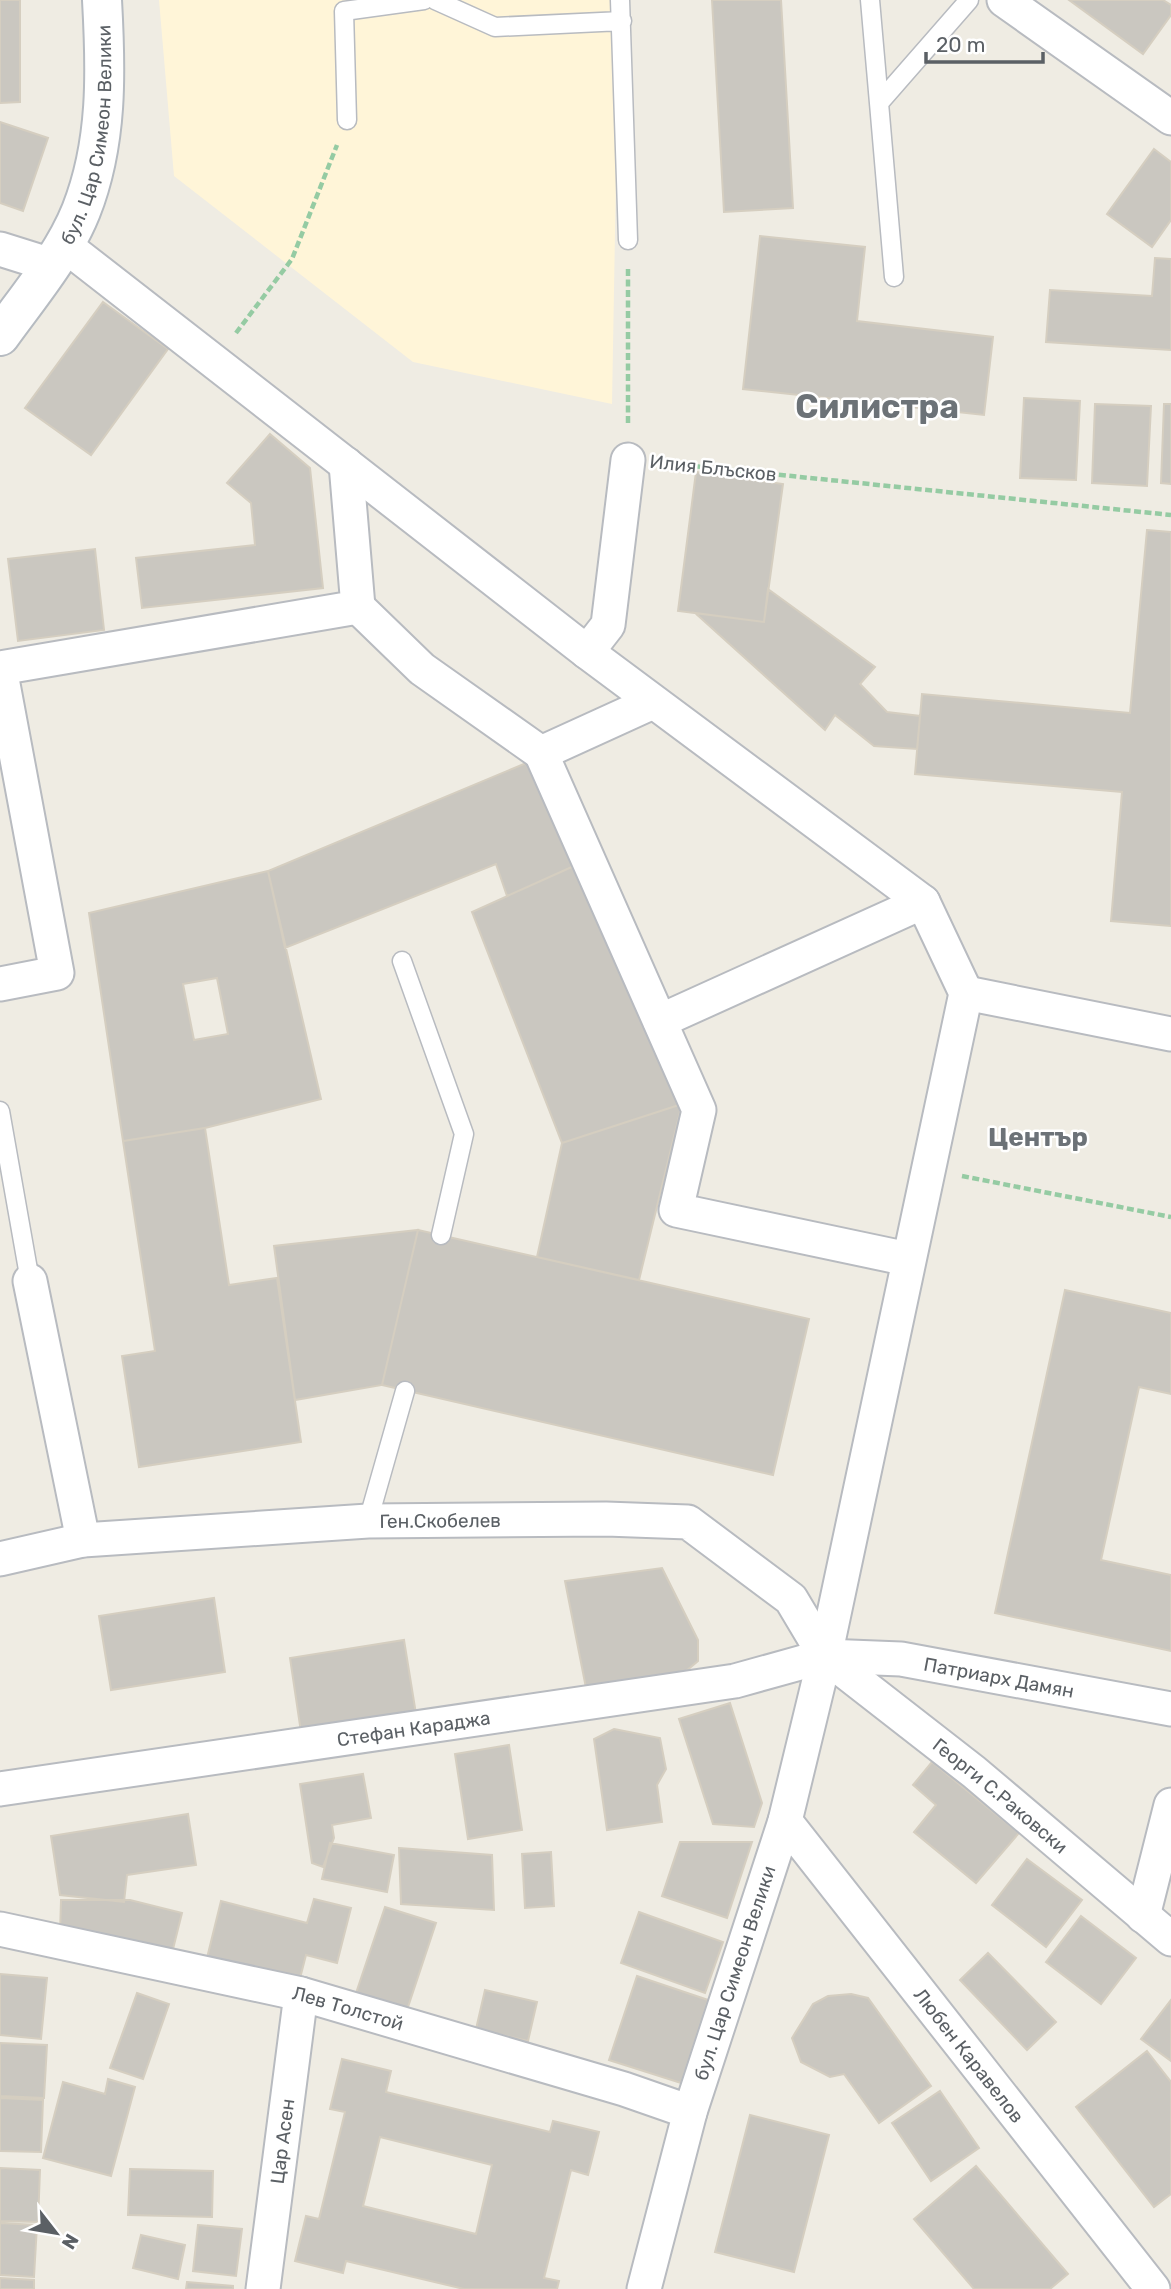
<svg xmlns="http://www.w3.org/2000/svg" width="1171" height="2289" font-family="Rubik,sans-serif">
  <style>
    .commercial { fill: #fff5d8 }
    .building { fill: #cac7c0; stroke: #d5cec0; stroke-width: 2; fill-rule: evenodd }
    .lines { fill: none; stroke-linecap: round; stroke-linejoin: round }
    .lane-casing { stroke: #b8bbc0; stroke-width: 21 }
    .street-casing { stroke: #b8bbc0; stroke-width: 37 }
    .secondary-casing { stroke: #b6bbc1; stroke-width: 42 }
    .path { stroke: #95cba3; stroke-width: 4.5; stroke-dasharray: 7 3.5; stroke-linecap: butt }
    .lane { stroke: #fff; stroke-width: 18 }
    .street { stroke: #fff; stroke-width: 33 }
    .secondary { stroke: #fff; stroke-width: 38 }
    .labels { text-anchor: middle; dominant-baseline: central; stroke-width: 5; stroke-linejoin: round; paint-order: stroke }
    .street-label { font-size: 19px; fill: #5b6065; stroke: #fff }
    .district-label { font-size: 26px; font-weight: bold; fill: #6c7277; stroke: #fff }
    .town-label { font-size: 33px; font-weight: bold; fill: #6c7277; stroke: #fff }
  </style>
  <rect width="100%" height="100%" fill="#efece3"/>
  <path class="commercial" d="M 159,0 L 614,0 L 618,61 L 612,404 L 413,362 L 174,176 Z"/>
  <path class="building" d="M 0,0 L 20,0 L 20,102 L 0,103 Z
    M 712,0 L 781,0 L 793,208 L 724,212 Z
    M 1069,0 L 1163,0 L 1171,5 L 1171,15 L 1143,54 Z
    M 0,122 L 48,138 L 23,211 L 0,203 Z
    M 1154,149 L 1171,162 L 1171,220 L 1152,247 L 1107,214 Z
    M 760,236 L 865,247 L 857,321 L 993,337 L 984,415 L 743,389 Z
    M 1155,258 L 1171,259 L 1171,350 L 1046,342 L 1050,290 L 1152,296 Z
    M 103,302 L 168,349 L 91,455 L 25,408 Z
    M 1024,398 L 1080,401 L 1076,480 L 1020,478 Z
    M 1095,404 L 1151,406 L 1147,486 L 1092,483 Z
    M 1164,404 L 1171,404 L 1171,484 L 1161,483 Z
    M 270,434 L 310,468 L 323,588 L 142,608 L 136,558 L 255,545 L 251,503 L 227,483 Z
    M 696,472 L 783,484 L 764,622 L 678,611 Z
    M 1147,530 L 1171,532 L 1171,926 L 1111,921 L 1122,792 L 915,774 L 922,694 L 1130,713 Z
    M 95,549 L 104,630 L 18,641 L 8,559 Z
    M 768,589 L 875,667 L 860,684 L 887,712 L 920,716 L 917,749 L 874,746 L 835,715 L 825,730 L 695,613 L 764,622 Z
    M 531,761 L 574,866 L 507,896 L 496,864 L 285,948 L 268,871 Z
    M 574,866 L 682,1104 L 562,1143 L 472,912 Z
    M 268,871 L 321,1099 L 205,1128 L 123,1141 L 89,913 ZM 217,978 L 228,1034 L 194,1040 L 183,984 Z
    M 682,1104 L 639,1280 L 537,1257 L 562,1143 Z
    M 205,1128 L 229,1285 L 277,1278 L 301,1442 L 139,1467 L 122,1356 L 155,1351 L 123,1141 Z
    M 418,1230 L 382,1385 L 295,1400 L 274,1246 Z
    M 418,1230 L 809,1319 L 773,1475 L 382,1385 Z
    M 1065,1290 L 1171,1313 L 1171,1394 L 1139,1387 L 1101,1560 L 1171,1575 L 1171,1651 L 995,1613 Z
    M 662,1568 L 698,1640 L 698,1661 L 686,1671 L 674,1674 L 587,1693 L 565,1581 Z
    M 214,1598 L 225,1672 L 111,1690 L 99,1616 Z
    M 404,1640 L 416,1714 L 301,1732 L 290,1658 Z
    M 730,1703 L 762,1803 L 754,1827 L 713,1824 L 679,1719 Z
    M 614,1729 L 660,1738 L 666,1769 L 657,1785 L 662,1822 L 607,1830 L 594,1739 Z
    M 509,1745 L 522,1830 L 468,1839 L 455,1754 Z
    M 932,1762 L 1019,1833 L 976,1883 L 914,1832 L 936,1805 L 913,1785 Z
    M 363,1774 L 371,1818 L 332,1825 L 334,1838 L 323,1867 L 312,1863 L 300,1784 Z
    M 188,1814 L 196,1865 L 127,1875 L 124,1902 L 60,1895 L 51,1836 Z
    M 680,1842 L 752,1842 L 727,1918 L 662,1896 Z
    M 330,1843 L 394,1855 L 387,1892 L 322,1879 Z
    M 399,1848 L 492,1855 L 494,1910 L 401,1904 Z
    M 551,1852 L 554,1906 L 525,1908 L 522,1854 Z
    M 1027,1859 L 1082,1900 L 1046,1947 L 992,1905 Z
    M 314,1899 L 351,1908 L 337,1963 L 306,1955 L 297,1990 L 205,1966 L 221,1901 L 307,1923 Z
    M 61,1900 L 130,1900 L 182,1913 L 170,1961 L 60,1934 Z
    M 385,1907 L 436,1923 L 405,2016 L 354,1999 Z
    M 639,1912 L 723,1942 L 705,1993 L 621,1963 Z
    M 1081,1916 L 1136,1958 L 1101,2004 L 1046,1962 Z
    M 988,1953 L 1056,2022 L 1027,2050 L 960,1980 Z
    M 0,1974 L 47,1978 L 41,2039 L 0,2035 Z
    M 637,1976 L 708,2000 L 681,2083 L 609,2060 Z
    M 485,1990 L 537,2002 L 528,2041 L 476,2029 Z
    M 137,1993 L 169,2004 L 143,2079 L 110,2068 Z
    M 851,1994 L 868,1998 L 931,2086 L 879,2123 L 844,2074 L 830,2077 L 801,2062 L 792,2038 L 813,2004 L 828,1996 Z
    M 1171,2000 L 1171,2061 L 1141,2039 Z
    M 0,2043 L 47,2045 L 44,2098 L 0,2096 Z
    M 1147,2051 L 1171,2082 L 1171,2194 L 1154,2207 L 1076,2107 Z
    M 342,2059 L 391,2071 L 386,2092 L 550,2132 L 553,2121 L 599,2132 L 588,2175 L 571,2170 L 544,2278 L 559,2281 L 557,2289 L 464,2289 L 346,2261 L 343,2273 L 295,2261 L 306,2216 L 319,2219 L 345,2112 L 330,2109 ZM 380,2137 L 492,2165 L 476,2234 L 363,2206 Z
    M 108,2079 L 135,2087 L 111,2176 L 43,2158 L 63,2082 L 105,2094 Z
    M 940,2091 L 979,2148 L 931,2181 L 892,2123 Z
    M 0,2098 L 43,2100 L 41,2152 L 0,2151 Z
    M 750,2115 L 829,2135 L 794,2272 L 715,2252 Z
    M 976,2166 L 1068,2274 L 1050,2289 L 974,2289 L 914,2219 Z
    M 0,2168 L 40,2170 L 38,2222 L 0,2221 Z
    M 130,2169 L 213,2171 L 212,2217 L 128,2215 Z
    M 0,2223 L 37,2225 L 34,2277 L 0,2275 Z
    M 198,2225 L 242,2229 L 236,2276 L 193,2271 Z
    M 141,2235 L 185,2245 L 178,2279 L 133,2268 Z
    M 0,2278 L 34,2280 L 34,2289 L 0,2289 Z
    M 187,2282 L 233,2286 L 233,2289 L 186,2289 Z"/>
  <g class="lines">
    <defs>
      <path id="lane" d="M 435,0 L 495,27 L 622,21
        M 620,0 L 628,240
        M 870,0 L 879,103
        M 347,120 L 344,11 L 424,0
        M 894,277 L 879,103 L 969,0
        M 402,961 L 464,1134 L 441,1235
        M 0,1111 L 30,1281
        M 368,1521 L 405,1391"/>
      <g id="street">
        <path d="M 1004,0 L 1171,118"/>
        <path d="M 63,244 L 587,652 L 923,902 L 966,993 L 825,1656 L 785,1821 L 690,2112 L 644,2289"/>
        <path d="M 0,249 L 51,265"/>
        <path d="M 358,607 L 422,669 L 541,753 L 653,702"/>
        <path d="M 587,652 L 608,625 L 628,460"/>
        <path d="M 541,753 L 699,1110 L 676,1210 L 908,1259"/>
        <path d="M 0,984 L 57,973 L 0,668 L 358,607 L 346,464"/>
        <path d="M 966,993 L 1171,1034"/>
        <path d="M 660,1021 L 923,902"/>
        <path d="M 30,1281 L 83,1540"/>
        <path id="s1" d="M 0,1559 L 83,1540 L 368,1521 L 606,1519 L 688,1522 L 791,1599 L 825,1656 L 974,1772 L 1171,1939"/>
        <path id="s2" d="M 0,1789 L 735,1681 L 825,1656 L 901,1659 L 1171,1709"/>
        <path id="s3" d="M 785,1821 L 1153,2289"/>
        <path d="M 1143,1916 L 1171,1805"/>
        <path id="s4" d="M 0,1929 L 301,1994 L 624,2089 L 690,2112"/>
        <path id="s5" d="M 263,2289 L 301,1994"/>
      </g>
      <g id="secondary">
        <path id="s6" d="M 0,336 C 28,297 63,256 81,211 C 108,143 106,71 102,0"/>
      </g>
    </defs>
    <use href="#lane" class="lane-casing"/>
    <use href="#street" class="street-casing"/>
    <use href="#secondary" class="secondary-casing"/>
    <path class="path" d="M 236,333 L 292,259 L 337,145
      M 628,423 L 628,267
      M 664,463 L 1171,515
      M 962,1176 L 1171,1217"/>
    <use href="#lane" class="lane"/>
    <use href="#street" class="street"/>
    <use href="#secondary" class="secondary"/>
  </g>
  <g class="labels">
    <g class="street-label">
      <text stroke="none"><textPath href="#s6" startOffset="226">бул. Цар Симеон Велики</textPath></text>
      <text transform="translate(713 468) rotate(6)">Илия Блъсков</text>
      <text stroke="none"><textPath href="#s1" startOffset="443">Ген.Скобелев</textPath></text>
      <text stroke="none"><textPath href="#s2" startOffset="1012">Патриарх Дамян</textPath></text>
      <text stroke="none"><textPath href="#s2" startOffset="418">Стефан Караджа</textPath></text>
      <text stroke="none"><textPath href="#s1" startOffset="1110">Георги С.Раковски</textPath></text>
      <text transform="translate(735 1973) rotate(-72)">бул. Цар Симеон Велики</text>
      <text stroke="none"><textPath href="#s4" startOffset="357">Лев Толстой</textPath></text>
      <text stroke="none"><textPath href="#s3" startOffset="298">Любен Каравелов</textPath></text>
      <text stroke="none"><textPath href="#s5" startOffset="149">Цар Асен</textPath></text>
    </g>
    <g class="district-label">
      <text x="1038" y="1137">Център</text>
    </g>
    <g class="town-label">
      <text x="877" y="406">Силистра</text>
    </g>
  </g>
  <g transform="translate(56 2233) rotate(121)" stroke="#ffffff" stroke-width="5" paint-order="stroke">
  <path d="M0-5L12 26L0 18L-12 26Z" fill="#5b6065"/>
  <text y="-10" font-size="19" font-weight="bold" text-anchor="middle" fill="#5b6065">N</text>
  </g>
  <path d="M926 52v10h117v-10" fill="none" stroke="#5b6065" stroke-width="3.5"/>
  <text x="936" y="52" font-size="21" fill="#5b6065" stroke="#ffffff" stroke-width="5" paint-order="stroke">20 m</text>
</svg>
